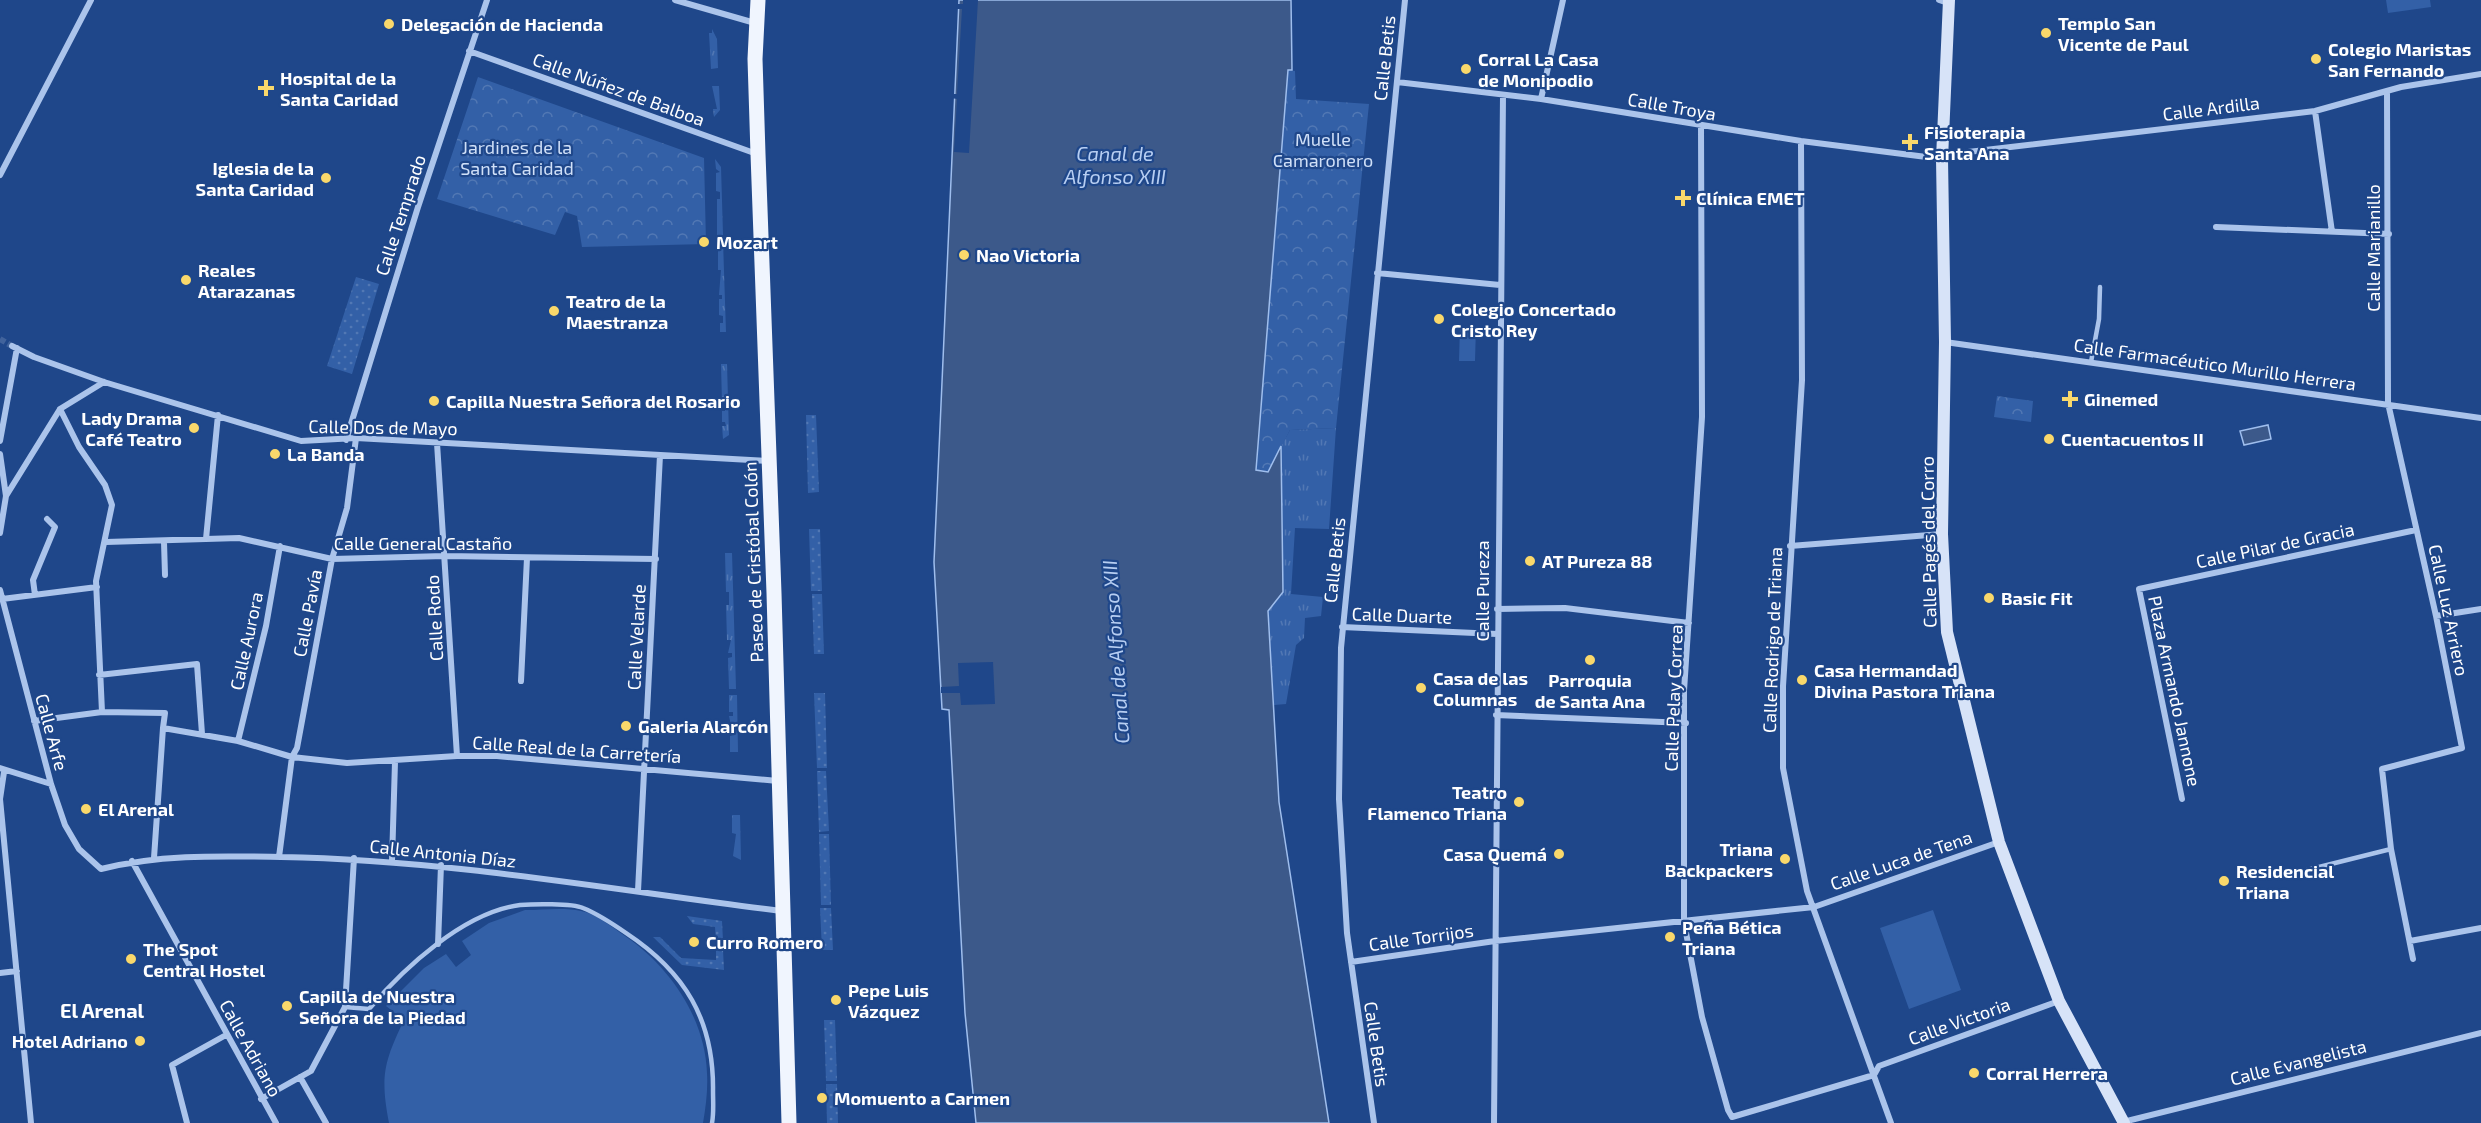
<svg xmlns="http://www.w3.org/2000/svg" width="2481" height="1123" font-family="'Exo 2',sans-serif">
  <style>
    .grass { fill: url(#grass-tufts) }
    .park { fill: url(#park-crowns) }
    .garden { fill: url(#garden-dots) }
    .pitch { fill: #3360a7 }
    .water { fill: #3c598a; stroke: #9fbeed; stroke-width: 1.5 }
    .pier { fill: #1f478a }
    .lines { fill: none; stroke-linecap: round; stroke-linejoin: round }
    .street-tunnel { stroke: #41639c; stroke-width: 6; stroke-dasharray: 6 3; stroke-linecap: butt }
    .lane { stroke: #abc4eb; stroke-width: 4.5 }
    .street { stroke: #abc4eb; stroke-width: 6 }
    .secondary { stroke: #d7e3f8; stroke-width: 12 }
    .primary { stroke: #f0f5fe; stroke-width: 15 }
    .poi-dot { fill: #f9d86b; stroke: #1f478a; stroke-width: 2 }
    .labels { text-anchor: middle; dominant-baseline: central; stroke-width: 4.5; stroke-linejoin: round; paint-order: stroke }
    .poi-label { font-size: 18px; font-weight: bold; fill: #fff; stroke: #1f478a; text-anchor: start }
    .street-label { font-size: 18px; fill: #fff; stroke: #1f478a }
    .park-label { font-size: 18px; fill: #d0e0f8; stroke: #1f478a }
    .water-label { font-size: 20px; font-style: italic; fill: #b7cef2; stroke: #1f478a }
    .neighbourhood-label { font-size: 20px; font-weight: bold; fill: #fff; stroke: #1f478a }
  </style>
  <defs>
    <pattern id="grass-tufts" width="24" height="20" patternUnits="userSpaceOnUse" patternTransform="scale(1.5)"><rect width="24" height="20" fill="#3360a7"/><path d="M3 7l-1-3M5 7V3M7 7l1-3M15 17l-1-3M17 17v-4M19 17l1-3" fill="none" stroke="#5278b4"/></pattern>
    <pattern id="park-crowns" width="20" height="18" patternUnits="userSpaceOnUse" patternTransform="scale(1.5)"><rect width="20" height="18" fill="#3360a7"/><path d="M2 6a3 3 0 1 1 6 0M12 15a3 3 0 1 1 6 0" fill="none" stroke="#5278b4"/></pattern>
    <pattern id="garden-dots" width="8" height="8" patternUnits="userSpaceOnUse" patternTransform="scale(1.5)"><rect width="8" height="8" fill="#3360a7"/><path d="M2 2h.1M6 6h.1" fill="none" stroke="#5278b4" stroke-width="1.8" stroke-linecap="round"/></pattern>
  </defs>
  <rect width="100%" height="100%" fill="#1f478a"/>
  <path class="grass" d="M 712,29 L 717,39 L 718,68 L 711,69 L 709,33 L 712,33 Z
    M 712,86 L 719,86 L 720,110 L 714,117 L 713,109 L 717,109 Z
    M 715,159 L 721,167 L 723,235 L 717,235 L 717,199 L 720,199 L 720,192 L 716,191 L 716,173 L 720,172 L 716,169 Z
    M 718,241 L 723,241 L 726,332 L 720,332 L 720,323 L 723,323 L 723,316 L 719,315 L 719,299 L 722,299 L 722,295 L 719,295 L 721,270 L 718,270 L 718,249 L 721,249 L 721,245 L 718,245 Z
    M 721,364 L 727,364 L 729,435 L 723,439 L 722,426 L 726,426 L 725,422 L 722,422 L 722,411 L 725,411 L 725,403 L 722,403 Z
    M 1336,428 L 1329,529 L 1295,528 L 1291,594 L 1323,597 L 1321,616 L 1305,618 L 1304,638 L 1296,645 L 1286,704 L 1274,705 L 1268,611 L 1283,592 L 1281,446 L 1290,430 Z
    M 725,553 L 732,553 L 736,689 L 729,689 L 728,658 L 732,657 L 732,653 L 728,653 L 731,640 L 727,640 L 726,605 L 729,605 L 729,592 L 726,592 Z
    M 729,695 L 737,695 L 738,752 L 730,752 L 730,736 L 733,735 L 729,716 L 733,716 L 733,712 L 729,712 Z
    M 732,815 L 740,815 L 741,860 L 733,856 L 736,834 L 732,833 Z"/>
  <path class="park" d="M 1288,70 L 1295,71 L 1296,99 L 1369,104 L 1336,428 L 1290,430 L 1268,472 L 1256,470 Z
    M 478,77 L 704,158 L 706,244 L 582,247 L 577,216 L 565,212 L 555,235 L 437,199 Z
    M 1997,396 L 2033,401 L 2031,422 L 1994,417 Z"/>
  <path class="garden" d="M 356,277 L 379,284 L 352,374 L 327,366 Z
    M 806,415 L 816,415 L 819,492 L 808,493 Z
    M 809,529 L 820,529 L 822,591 L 811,591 Z
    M 812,594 L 822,594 L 824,654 L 814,654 Z
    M 825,693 L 827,768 L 817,768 L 814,693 Z
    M 817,771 L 826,771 L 829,831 L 819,832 Z
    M 819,834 L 829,834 L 831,905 L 821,905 Z
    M 820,908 L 831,908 L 833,950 L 822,950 Z
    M 687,916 L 722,921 L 723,941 L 716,941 L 715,927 L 693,924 Z
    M 653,937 L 660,937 L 681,958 L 716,960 L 716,950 L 723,950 L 724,970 L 682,965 Z
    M 824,1020 L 835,1020 L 837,1081 L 826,1081 Z
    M 826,1084 L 837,1084 L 838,1123 L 827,1123 Z"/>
  <path class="pitch" d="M 2386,0 L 2430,0 L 2431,7 L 2388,13 Z
    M 1460,326 L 1476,327 L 1475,361 L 1459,361 Z
    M 525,910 C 543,910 564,907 581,911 C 595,913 612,927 625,936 C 669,966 705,1017 707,1073 C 708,1089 706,1106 703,1123 L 389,1123 C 380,1076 384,1062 404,1020 L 386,1006 L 424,968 L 446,954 L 456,967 L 471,955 L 462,941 L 489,923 Z
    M 1933,910 L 1961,990 L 1909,1009 L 1880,928 Z"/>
  <path class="water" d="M 959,0 L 1291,0 L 1292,70 L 1288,70 L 1256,470 L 1268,472 L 1281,446 L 1283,592 L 1268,611 L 1279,802 L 1329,1123 L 976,1123 L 965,1013 L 949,710 L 942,709 L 934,562 Z
    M 2268,425 L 2271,439 L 2244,445 L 2240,431 Z"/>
  <path class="pier" d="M 963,0 L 978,0 L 969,153 L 954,152 L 957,99 L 951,98 L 951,94 L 957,94 L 962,9 L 956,9 L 957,4 L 963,4 Z
    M 993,662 L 995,704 L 961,705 L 960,693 L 941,693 L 941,687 L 959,686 L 958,663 Z"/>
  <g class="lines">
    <path class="street-tunnel" d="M 0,339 L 12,346"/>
    <path class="lane" d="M 2091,362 L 2099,319 L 2100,287
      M 2307,870 L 2391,849
      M 345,1007 L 369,1009 C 404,968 464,912 520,905 C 532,904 572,903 583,908 C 598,914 613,924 626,933 C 685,972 714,1020 713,1091 C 713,1102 714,1113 712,1123"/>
    <path class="street" d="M 675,0 L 755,23
      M 1939,0 L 1948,3
      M 469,51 L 757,154
      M 1397,82 L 1541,99 L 1801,141 L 1942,159 L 1968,152 L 2315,111 L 2401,87 L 2481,74
      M 2387,93 L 2388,403 L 2436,616 L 2462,748 L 2382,769 L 2391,849 L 2413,959
      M 1541,99 L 1563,0
      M 2315,111 L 2332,232
      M 1701,126 L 1702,417 L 1684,691 L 1684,922 L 1702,1017 L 1728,1110 L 1732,1117 L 1874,1075 L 1879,1066 L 2059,1001
      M 1801,141 L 1802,380 L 1783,686 L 1783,768 L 1807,891 L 1891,1123
      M 0,175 L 91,0
      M 2216,227 L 2389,234
      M 1377,273 L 1500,285
      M 1945,342 L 2481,418
      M 12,346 L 34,357 L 104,382 L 301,441 L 356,438 L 768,461
      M 60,409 L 79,447 L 105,485 L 112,505 L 96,581 L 102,712
      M 346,440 L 418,207 L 487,0
      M 0,441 L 17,348
      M 437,443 L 457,756
      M 0,454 L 6,496 L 0,533
      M 6,496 L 60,409 L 104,382
      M 206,539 L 218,415
      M 106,542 L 239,538 L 332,559 L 445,556 L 656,559
      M 164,542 L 165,575
      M 1790,546 L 1942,534
      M 0,590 L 51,784 L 65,825 L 79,849 L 101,869 C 161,854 220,856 281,857 C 449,860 614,890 781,911
      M 35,595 L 33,580 L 55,527 L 47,519
      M 2,599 L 97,587
      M 1497,609 L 1565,608 L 1689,623
      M 2436,616 L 2481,609
      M 1342,627 L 1497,634
      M 99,675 L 197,664 L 202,734
      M 521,681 L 527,558
      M 1496,715 L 1686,723
      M 34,721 L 102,712 L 165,713 L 163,728 L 238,741 L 292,757 L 347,763 L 457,756 L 497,756 L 778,781
      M 238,741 L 266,626 L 280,546
      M 0,768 L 51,784
      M 4,772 L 0,799 L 31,1123
      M 2182,799 L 2139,589 L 2416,530
      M 279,857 L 292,757 L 297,748 L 332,559 L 347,508 L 356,438
      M 154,858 L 163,728
      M 132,861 L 276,1123
      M 392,861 L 395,762
      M 638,891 L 660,455
      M 2410,941 L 2481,928
      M 438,944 L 441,865
      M 1351,962 L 1495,941 L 1814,907 L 1999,842
      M 0,973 L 17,971
      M 300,1077 L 326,1123
      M 261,1099 L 311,1071 L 345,1007 L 354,858
      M 2123,1122 L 2481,1033
      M 187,1123 L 172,1065 L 226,1035
      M 1374,1123 L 1347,933 L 1339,799 L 1341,648 L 1405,0
      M 1494,1123 L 1503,95"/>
    <path class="secondary" d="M 1949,0 L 1942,159 L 1945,342 L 1942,534 L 1947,632 L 1999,842 L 2059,1001 L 2124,1123"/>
    <path class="primary" d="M 758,0 L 755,59 L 758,154 L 774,593 L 789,1123"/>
  </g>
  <g class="poi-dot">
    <circle cx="389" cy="24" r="6"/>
    <circle cx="2046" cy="33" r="6"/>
    <circle cx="2316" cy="59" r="6"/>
    <circle cx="1466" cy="69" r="6"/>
    <path d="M263 79h6v6h6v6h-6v6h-6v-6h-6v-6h6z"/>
    <path d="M1907 133h6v6h6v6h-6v6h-6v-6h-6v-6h6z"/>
    <circle cx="326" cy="178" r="6"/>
    <path d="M1680 189h6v6h6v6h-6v6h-6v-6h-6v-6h6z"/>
    <circle cx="704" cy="242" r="6"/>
    <circle cx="964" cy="255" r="6"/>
    <circle cx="186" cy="280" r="6"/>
    <circle cx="554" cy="311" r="6"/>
    <circle cx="1439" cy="319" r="6"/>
    <path d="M2067 390h6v6h6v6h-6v6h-6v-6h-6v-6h6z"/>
    <circle cx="434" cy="401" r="6"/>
    <circle cx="194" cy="428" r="6"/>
    <circle cx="2049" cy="439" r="6"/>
    <circle cx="275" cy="454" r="6"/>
    <circle cx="1530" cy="561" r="6"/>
    <circle cx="1989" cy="598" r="6"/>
    <circle cx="1590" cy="660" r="6"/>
    <circle cx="1802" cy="680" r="6"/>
    <circle cx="1421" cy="688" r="6"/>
    <circle cx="626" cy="726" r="6"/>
    <circle cx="1519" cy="802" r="6"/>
    <circle cx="86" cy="809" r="6"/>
    <circle cx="1559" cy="854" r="6"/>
    <circle cx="1785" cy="859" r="6"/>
    <circle cx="2224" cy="881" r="6"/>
    <circle cx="1670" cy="937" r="6"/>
    <circle cx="694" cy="942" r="6"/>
    <circle cx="131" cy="959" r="6"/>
    <circle cx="836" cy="1000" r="6"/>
    <circle cx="287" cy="1006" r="6"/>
    <circle cx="140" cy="1041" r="6"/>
    <circle cx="1974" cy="1073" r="6"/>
    <circle cx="822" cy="1098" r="6"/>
  </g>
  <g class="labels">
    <g class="poi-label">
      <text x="2058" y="23">Templo San<tspan x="2058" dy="21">Vicente de Paul</tspan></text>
      <text x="401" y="24">Delegación de Hacienda</text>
      <text x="2328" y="49">Colegio Maristas<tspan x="2328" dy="21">San Fernando</tspan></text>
      <text x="1478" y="59">Corral La Casa<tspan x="1478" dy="21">de Monipodio</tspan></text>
      <text x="280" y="78">Hospital de la<tspan x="280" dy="21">Santa Caridad</tspan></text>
      <text x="1924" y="132">Fisioterapia<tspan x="1924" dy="21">Santa Ana</tspan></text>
      <text x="314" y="168" text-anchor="end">Iglesia de la<tspan x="314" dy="21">Santa Caridad</tspan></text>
      <text x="1696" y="198">Clínica EMET</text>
      <text x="716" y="242">Mozart</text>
      <text x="976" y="255">Nao Victoria</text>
      <text x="198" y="270">Reales<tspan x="198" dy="21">Atarazanas</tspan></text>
      <text x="566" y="301">Teatro de la<tspan x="566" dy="21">Maestranza</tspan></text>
      <text x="1451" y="309">Colegio Concertado<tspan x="1451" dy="21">Cristo Rey</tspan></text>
      <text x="2084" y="399">Ginemed</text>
      <text x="446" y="401">Capilla Nuestra Señora del Rosario</text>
      <text x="182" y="418" text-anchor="end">Lady Drama<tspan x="182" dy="21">Café Teatro</tspan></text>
      <text x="2061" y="439">Cuentacuentos II</text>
      <text x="287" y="454">La Banda</text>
      <text x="1542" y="561">AT Pureza 88</text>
      <text x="2001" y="598">Basic Fit</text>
      <text x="1814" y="670">Casa Hermandad<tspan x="1814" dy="21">Divina Pastora Triana</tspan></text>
      <text x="1433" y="678">Casa de las<tspan x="1433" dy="21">Columnas</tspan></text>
      <text x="1590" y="680" text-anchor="middle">Parroquia<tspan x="1590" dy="21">de Santa Ana</tspan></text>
      <text x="638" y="726">Galeria Alarcón</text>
      <text x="1507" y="792" text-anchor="end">Teatro<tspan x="1507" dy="21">Flamenco Triana</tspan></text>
      <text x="98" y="809">El Arenal</text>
      <text x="1773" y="849" text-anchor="end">Triana<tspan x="1773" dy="21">Backpackers</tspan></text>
      <text x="1547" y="854" text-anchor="end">Casa Quemá</text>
      <text x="2236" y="871">Residencial<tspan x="2236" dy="21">Triana</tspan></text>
      <text x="1682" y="927">Peña Bética<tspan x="1682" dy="21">Triana</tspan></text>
      <text x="706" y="942">Curro Romero</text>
      <text x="143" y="949">The Spot<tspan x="143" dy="21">Central Hostel</tspan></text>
      <text x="848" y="990">Pepe Luis<tspan x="848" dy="21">Vázquez</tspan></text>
      <text x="299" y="996">Capilla de Nuestra<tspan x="299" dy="21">Señora de la Piedad</tspan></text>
      <text x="128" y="1041" text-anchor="end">Hotel Adriano</text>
      <text x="1986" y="1073">Corral Herrera</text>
      <text x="834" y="1098">Momuento a Carmen</text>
    </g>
    <g class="street-label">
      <text transform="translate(1384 58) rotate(-84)">Calle Betis</text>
      <text transform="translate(619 89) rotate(20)">Calle Núñez de Balboa</text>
      <text transform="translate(1672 106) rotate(10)">Calle Troya</text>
      <text transform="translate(2211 108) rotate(-7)">Calle Ardilla</text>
      <text transform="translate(400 215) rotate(-72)">Calle Temprado</text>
      <text transform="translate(2373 248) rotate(-90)">Calle Marianillo</text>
      <text transform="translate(2215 364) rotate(8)">Calle Farmacéutico Murillo Herrera</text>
      <text transform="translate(383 427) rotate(1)">Calle Dos de Mayo</text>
      <text transform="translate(1928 542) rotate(-91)">Calle Pagés del Corro</text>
      <text x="423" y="543">Calle General Castaño</text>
      <text transform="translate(2275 545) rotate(-12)">Calle Pilar de Gracia</text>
      <text transform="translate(1334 560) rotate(-84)">Calle Betis</text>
      <text transform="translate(753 562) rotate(-92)">Paseo de Cristóbal Colón</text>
      <text transform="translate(1482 591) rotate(-90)">Calle Pureza</text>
      <text transform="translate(2449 610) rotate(78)">Calle Luz Arriero</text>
      <text transform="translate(307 613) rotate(-79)">Calle Pavía</text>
      <text transform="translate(1402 615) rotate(2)">Calle Duarte</text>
      <text transform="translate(434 618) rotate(-93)">Calle Rodo</text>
      <text transform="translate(636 637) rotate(-87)">Calle Velarde</text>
      <text transform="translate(1772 640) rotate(-88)">Calle Rodrigo de Triana</text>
      <text transform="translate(246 641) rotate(-78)">Calle Aurora</text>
      <text transform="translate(2175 691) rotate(78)">Plaza Armando Jannone</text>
      <text transform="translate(1673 698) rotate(-88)">Calle Pelay Correa</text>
      <text transform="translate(52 732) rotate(75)">Calle Arfe</text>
      <text transform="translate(577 749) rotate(4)">Calle Real de la Carretería</text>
      <text transform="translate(443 853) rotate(6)">Calle Antonia Díaz</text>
      <text transform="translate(1901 860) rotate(-19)">Calle Luca de Tena</text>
      <text transform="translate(1421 937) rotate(-8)">Calle Torrijos</text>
      <text transform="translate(1959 1021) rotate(-20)">Calle Victoria</text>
      <text transform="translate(1377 1044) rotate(82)">Calle Betis</text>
      <text transform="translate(251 1048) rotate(61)">Calle Adriano</text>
      <text transform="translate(2298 1062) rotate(-14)">Calle Evangelista</text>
    </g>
    <g class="park-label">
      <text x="1323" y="139">Muelle<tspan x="1323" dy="21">Camaronero</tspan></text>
      <text x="517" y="147">Jardines de la<tspan x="517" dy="21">Santa Caridad</tspan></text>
    </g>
    <g class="water-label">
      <text x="1115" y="153">Canal de<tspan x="1115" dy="23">Alfonso XIII</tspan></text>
      <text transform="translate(1115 652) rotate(-94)">Canal de Alfonso XIII</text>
    </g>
    <g class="neighbourhood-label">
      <text x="102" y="1010">El Arenal</text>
    </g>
  </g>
</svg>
